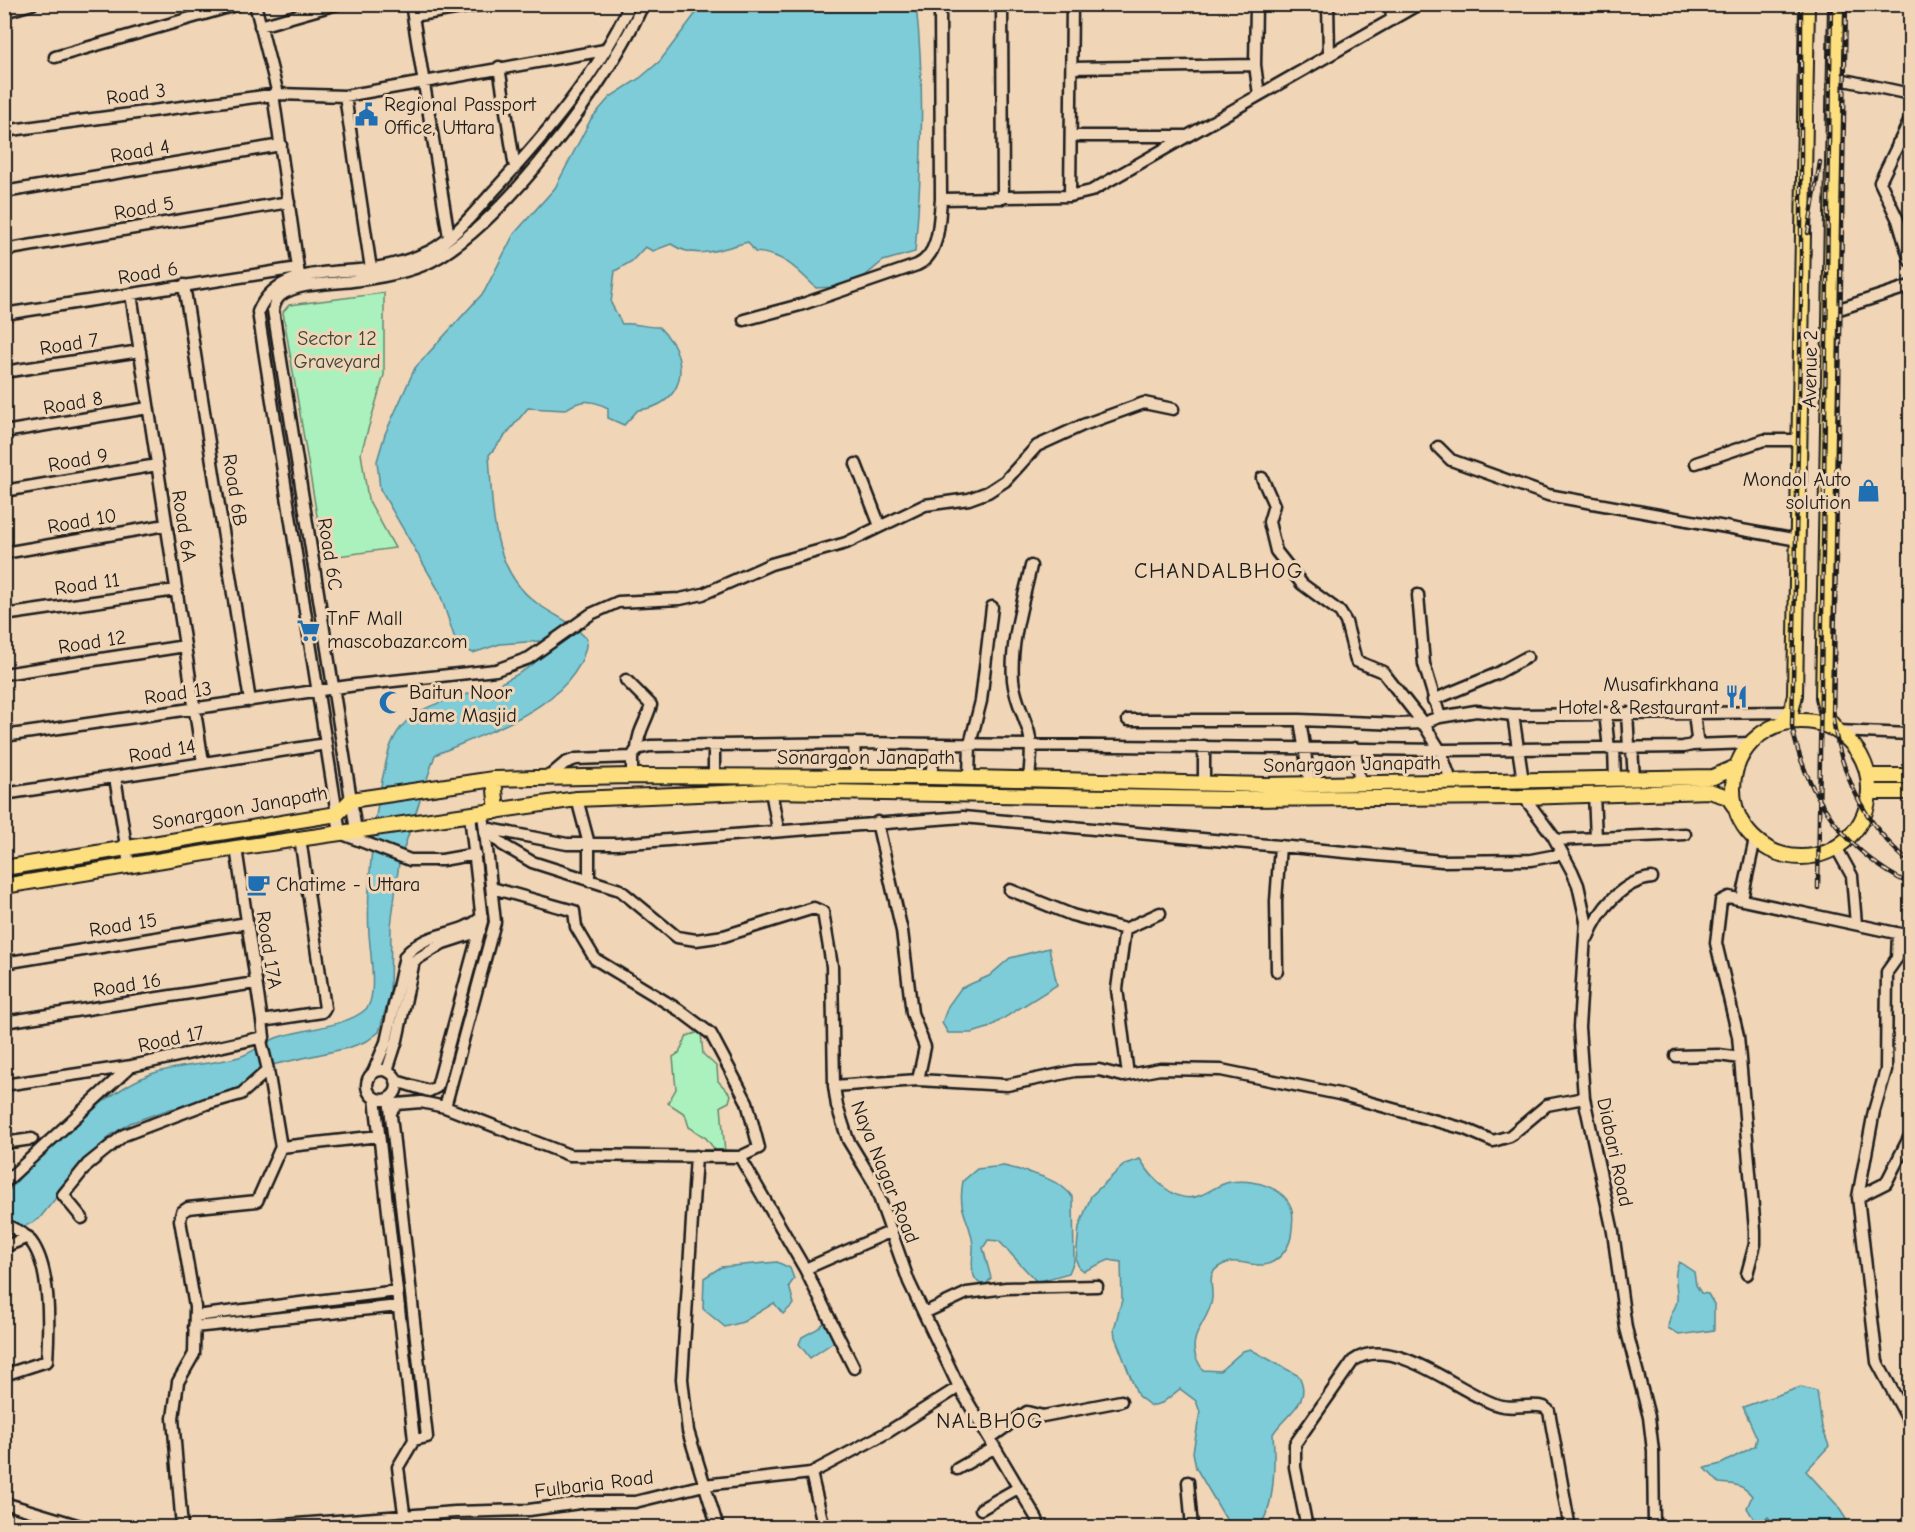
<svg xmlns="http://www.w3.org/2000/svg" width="1915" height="1532" font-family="'Comic Neue',sans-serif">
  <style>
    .green { fill: #abf1bd; stroke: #64866c; stroke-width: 1.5 }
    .water { fill: #7dccd8; stroke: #56868d; stroke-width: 1.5 }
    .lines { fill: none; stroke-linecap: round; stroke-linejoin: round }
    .minor-casing { stroke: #1c1c1c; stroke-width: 15 }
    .major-casing { stroke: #1c1c1c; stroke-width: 18 }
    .minor { stroke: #f0d5b7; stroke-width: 10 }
    .major { stroke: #fddf80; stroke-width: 14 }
    .rail-casing { stroke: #1c1c1c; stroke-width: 4.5 }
    .rail { stroke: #f0d5b7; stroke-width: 2; stroke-dasharray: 7; stroke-linecap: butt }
    .labels { text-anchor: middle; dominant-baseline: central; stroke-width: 6; stroke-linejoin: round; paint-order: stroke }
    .street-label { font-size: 20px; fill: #1c1c1c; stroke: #f0d5b7 }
    .poi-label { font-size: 20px; fill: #1c1c1c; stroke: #f0d5b7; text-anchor: start }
    .park-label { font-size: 20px; fill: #39473c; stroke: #f0d5b7 }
    .quarter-label { font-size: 22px; letter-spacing: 1.5px; fill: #1c1c1c; stroke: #f0d5b7 }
  </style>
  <rect width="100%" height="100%" fill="#f0d5b7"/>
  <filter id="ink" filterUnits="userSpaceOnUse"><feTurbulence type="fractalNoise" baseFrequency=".0167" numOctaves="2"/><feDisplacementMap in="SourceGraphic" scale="12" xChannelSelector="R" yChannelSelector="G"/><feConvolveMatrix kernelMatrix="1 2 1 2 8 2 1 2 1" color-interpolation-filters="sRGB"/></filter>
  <g filter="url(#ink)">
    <path class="green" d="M 384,293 L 384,375 L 361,453 L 368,499 L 395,548 L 324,558 L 283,312 L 289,305 Z
      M 699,1032 L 701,1033 L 703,1054 L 717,1067 L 718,1081 L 731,1095 L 729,1102 L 721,1106 L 725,1153 L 718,1154 L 706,1138 L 689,1127 L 685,1114 L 668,1103 L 676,1089 L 673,1057 L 679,1053 L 687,1036 Z"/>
    <path class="water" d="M 702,5 L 916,5 C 925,84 922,172 915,252 L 883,261 L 853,286 L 816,288 C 797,269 784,254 755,252 L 748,242 C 720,249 697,261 671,244 L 653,251 L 645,247 L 632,261 L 615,271 L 611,303 L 622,324 C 636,322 646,328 659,327 C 665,334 673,341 676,350 C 688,383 671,407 638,410 L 624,425 L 608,418 L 608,408 C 591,399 580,399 565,410 L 528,408 L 489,455 C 493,507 490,570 538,604 C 558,618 568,619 587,639 C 582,703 485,733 435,755 L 399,863 L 391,926 L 390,994 L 379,1032 L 367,1041 L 348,1048 L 263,1067 L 245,1085 L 205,1101 L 170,1109 L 130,1123 L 111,1135 L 85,1162 L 39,1219 L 5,1237 L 5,1195 C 38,1155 102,1093 151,1074 C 179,1064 211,1065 239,1057 C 252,1053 263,1043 276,1038 C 301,1029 347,1027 366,1009 C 378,997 370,951 369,934 C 366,884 375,807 387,758 C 398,708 439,703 479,691 C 505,683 530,669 549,650 L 539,641 L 500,644 L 473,653 L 457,645 L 439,591 L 380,489 L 377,461 L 385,434 L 415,368 L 484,292 L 514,234 L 555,188 L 591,119 L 610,97 L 640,78 L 660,61 Z
      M 1049,948 L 1057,985 L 988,1028 L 972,1033 L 948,1033 L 942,1023 L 948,1006 L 961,988 L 989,976 L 1010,958 Z
      M 1140,1159 C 1151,1177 1176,1207 1201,1195 C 1211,1191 1219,1184 1230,1182 C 1252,1179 1285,1186 1292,1210 C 1294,1218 1292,1229 1291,1237 C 1288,1251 1275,1266 1259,1265 C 1245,1265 1235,1257 1220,1266 C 1206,1274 1213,1285 1212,1298 C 1211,1314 1198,1326 1195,1340 C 1192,1352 1197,1361 1203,1370 L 1220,1371 L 1243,1351 L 1250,1349 L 1299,1376 C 1313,1403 1286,1413 1273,1434 C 1275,1457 1276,1513 1257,1527 L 1230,1526 L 1196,1468 L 1193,1452 L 1200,1412 L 1196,1401 L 1180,1389 L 1162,1403 L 1151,1406 L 1138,1396 L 1115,1337 L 1114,1329 L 1122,1300 L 1121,1262 L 1109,1260 L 1084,1271 L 1079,1268 L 1076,1260 L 1079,1227 L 1091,1196 L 1125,1164 Z
      M 1004,1166 C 1026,1172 1061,1178 1073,1198 L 1074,1261 L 1069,1273 L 1037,1282 L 999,1241 L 988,1240 L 983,1248 L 991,1278 L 985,1286 C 966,1280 974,1256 973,1245 C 970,1217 957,1214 963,1181 L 977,1169 Z
      M 777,1262 L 790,1268 L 794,1279 L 789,1286 L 794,1304 L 783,1314 L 774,1303 L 743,1322 L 725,1327 L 703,1309 L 704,1278 L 721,1267 Z
      M 1679,1262 L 1694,1272 L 1696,1285 L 1701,1293 L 1708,1294 L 1714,1304 L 1714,1330 L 1679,1335 L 1668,1328 C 1669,1313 1676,1309 1677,1301 C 1678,1286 1672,1276 1679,1262 Z
      M 825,1322 L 835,1341 L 810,1358 L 799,1344 L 802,1337 L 817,1329 Z
      M 1801,1387 L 1817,1391 L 1822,1427 L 1829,1446 L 1806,1471 L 1837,1505 L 1851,1527 L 1777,1527 L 1768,1517 L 1757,1524 L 1747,1508 L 1752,1496 C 1743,1484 1733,1484 1719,1483 L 1705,1468 L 1721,1464 L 1755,1446 L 1757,1438 L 1743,1407 Z"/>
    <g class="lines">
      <defs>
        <path id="minor" d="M 255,4 L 278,94
          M 411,4 L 449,237
          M 1002,4 L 1003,197 L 1070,196 L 1091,191 L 1419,4
          M 1256,4 L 1255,65 L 1259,95
          M 1328,4 L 1329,55
          M 1391,4 L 1392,20
          M 4,12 L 32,4
          M 413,16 L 485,4
          M 260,26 L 337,4
          M 55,57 L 239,4
          M 499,67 L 515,168
          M 1072,68 L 1255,65
          M 1835,78 L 1910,94
          M 273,94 L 299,275
          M 345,96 L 371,269
          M 1910,120 L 1880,182 L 1898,220 L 1910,261
          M 4,131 L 278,94 L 345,96 L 605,50
          M 1071,136 L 1187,136
          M 1898,143 L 1910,146
          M 4,192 L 281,145
          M 1070,196 L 1072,4
          M 941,199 L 1003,198 L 1003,191
          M 4,250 L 289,202
          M 184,285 L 250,701
          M 131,294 L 203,763
          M 1830,312 L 1910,286
          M 4,314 L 298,268
          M 744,320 L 800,305 L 917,265 C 940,255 939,221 941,199 L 940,4
          M 4,372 L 140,351
          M 4,432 L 148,408
          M 1438,447 L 1451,460 L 1548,495 L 1798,540
          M 1696,463 L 1764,440 L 1799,440
          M 856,464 L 880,526
          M 1262,478 L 1274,505 L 1269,522 L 1276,551 L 1302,584 L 1340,612 L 1346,622 L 1356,661 L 1383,672 L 1423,723 L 1440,750 L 1452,783
          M 4,491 L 157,465
          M 4,553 L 166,525
          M 1418,595 L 1424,664 L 1440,717
          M 4,615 L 176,590
          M 4,674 L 185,646
          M 626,680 L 651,705 C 646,723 638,730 637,749
          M 1433,700 L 1496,674 L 1527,657
          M 1605,713 L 1609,749
          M 1627,713 L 1629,748
          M 1513,715 L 1523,781
          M 1128,720 L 1300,720 L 1399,724 L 1423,723 L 1440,717 L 1476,711 L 1513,715 L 1791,712
          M 1300,720 L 1310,785
          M 1837,731 L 1910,734
          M 4,736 L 356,685 L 496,670 L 529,658 L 591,614 L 618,602 L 680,599 L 703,594 L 771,564 L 846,543 L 925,505 L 969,499 L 988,492 L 1005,481 L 1037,446 L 1083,425 L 1144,403 L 1173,409
          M 854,743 L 856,777
          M 1692,745 L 1750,743
          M 1355,748 L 1360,784
          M 1614,748 L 1615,779
          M 1632,748 L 1634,778
          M 632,776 L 632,757 L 637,749 L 650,746 L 854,743 L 1444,750 L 1683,747 L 1692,745 L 1697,739 L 1694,712
          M 714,776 L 714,745
          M 115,777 L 129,865
          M 931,777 L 935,744
          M 969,778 L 970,744 L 981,701 L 992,607
          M 546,779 L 565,763 L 576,759 L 632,757
          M 1029,780 C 1030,764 1033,748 1029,733 C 1024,715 1015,700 1013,680 C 1010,642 1023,603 1031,566
          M 1204,784 L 1204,746
          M 771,791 L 778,829
          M 4,794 L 326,744
          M 1594,794 L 1596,838
          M 1524,797 L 1553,836 L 1572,871 L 1578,885 L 1586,921 L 1579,1027 L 1584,1098 L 1613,1232 L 1626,1328 L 1649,1417 L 1653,1451 L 1654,1528
          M 577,799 L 589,844 L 589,881
          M 877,822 L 902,931 L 912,1013 L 925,1047 L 918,1080
          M 485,828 L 567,844 L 617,844 L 963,817 L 1442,861 L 1531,860 L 1562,854
          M 485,828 L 503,845 L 532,862 L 620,890 L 677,937 L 696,940 L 724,936 L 814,908 L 823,912 L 832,966 L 834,1086 L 837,1106 L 848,1140 L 874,1183 L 909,1282 L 959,1387 L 1037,1519 L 1039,1528
          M 357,837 L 273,310 C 274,304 276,299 281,295 C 300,282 331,284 352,281 C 376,278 401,274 423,265 C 497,235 612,77 643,4
          M 1555,840 L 1685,834
          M 1836,847 L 1852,876 L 1856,924
          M 236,848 L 262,1021
          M 476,854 L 442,860 L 410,860 L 340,833 L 258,312 C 276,268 329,274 369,269 C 389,266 412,260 430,251 C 454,238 473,214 490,195 C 540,141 600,72 630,4
          M 492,888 L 574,911 L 576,927 L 595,959 L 679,1010 L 711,1034 L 747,1102 L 759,1148 L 740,1157
          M 1010,890 L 1072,915 L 1125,929 L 1117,989 L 1128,1075
          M 1742,899 L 1755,839
          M 1125,929 L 1160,913
          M 1898,934 L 1897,958 L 1887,972 L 1886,1070 L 1874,1111 L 1858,1197 L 1877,1362 L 1910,1423
          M 1588,937 C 1599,910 1622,881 1652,878
          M 4,963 L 247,923
          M 1277,971 L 1276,901 L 1280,846
          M 4,1022 L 255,983
          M 264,1037 L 261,1041 L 268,1070
          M 1676,1056 L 1719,1055 L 1740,1058
          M367 1085a15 15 0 1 1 30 0a15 15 0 1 1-30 0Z
          M 387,1071 L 397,1040 L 414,961 L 443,943 L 480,931
          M 373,1073 L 386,1042 L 405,956 C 428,929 458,938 482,917
          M 396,1081 L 429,1091 L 437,1087 L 482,921 L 470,815
          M 4,1085 L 132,1066 L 264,1037 L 262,1021 L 322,1012 L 325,1008 L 300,838
          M 834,1086 L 918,1080 L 1007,1085 L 1075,1071 L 1099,1070 L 1123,1076 L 1160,1069 L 1221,1070 L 1339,1094 L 1465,1129 L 1493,1141 L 1510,1136 L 1547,1105 L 1584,1098
          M 375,1098 L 414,1440 L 398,1467 L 406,1528
          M 389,1098 L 427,1437 L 414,1440
          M 445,1107 L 495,922 L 483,813
          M 391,1112 L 397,1104 L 421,1102 L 445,1107 L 569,1155 L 740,1157 L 805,1269 L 892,1231
          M 4,1143 L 32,1139
          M 696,1156 L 682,1379 L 688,1431 L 718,1528
          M 4,1183 L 131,1066
          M 1858,1197 L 1886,1183 L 1910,1136
          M 82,1218 L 63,1195 L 88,1164 L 124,1135 L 206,1104 L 241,1094 L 268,1070 L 281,1147
          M 4,1224 C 12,1228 23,1232 28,1238 C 52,1263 49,1328 47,1361 L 4,1375
          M 4,1247 L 28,1237
          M 805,1269 L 854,1368
          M 1747,1274 L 1755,1244 L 1755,1230 L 1738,1036 L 1716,943 L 1721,901 L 1729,897 L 1910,936
          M 924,1313 L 967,1293 L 1006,1288 L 1097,1286
          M 195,1316 L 397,1291
          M 194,1327 L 399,1306
          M 990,1438 L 1027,1412 L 1043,1416 L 1121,1401
          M 957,1469 L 994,1448
          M 811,1473 L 824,1528
          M 1188,1482 L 1192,1528
          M 4,1503 L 87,1528
          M 981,1509 L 1018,1488
          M 182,1528 L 173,1418 L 178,1382 L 194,1354 L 195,1307 L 180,1220 L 182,1212 L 188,1208 L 257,1201 L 281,1147 L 379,1136
          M 244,1528 L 455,1512 L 529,1510 L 587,1502 L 635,1502 L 704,1485 L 811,1473 L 888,1432 L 959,1387
          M 1307,1528 L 1295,1467 L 1295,1444 L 1353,1361 C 1393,1332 1463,1396 1498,1405 C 1513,1410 1529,1403 1544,1407 L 1549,1411 L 1569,1523 L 1568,1528"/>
        <path id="major" d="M 1836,4 L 1823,697 L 1828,719 L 1837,731
          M1733 789a68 68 0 1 1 136 0a68 68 0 1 1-136 0Z
          M 1781,724 L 1791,712 L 1795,695 L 1807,4
          M 1868,776 L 1910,776
          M 494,779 L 497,811
          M 1870,792 L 1910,792
          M 4,868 L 337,814 L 351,800 L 494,779 L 632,776 L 931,777 L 1265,785 L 1713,777 L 1736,767
          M 4,886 L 236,848 L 577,799 L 771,791 L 1227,799 L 1524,797 L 1709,791 L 1728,797 L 1735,807"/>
      </defs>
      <use href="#minor" class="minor-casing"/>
      <use href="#major" class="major-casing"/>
      <use href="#minor" class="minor"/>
      <use href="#major" class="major"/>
      <defs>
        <path id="rail" d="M 1801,4 L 1801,305 L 1792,726 C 1805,794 1847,854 1910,884
          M 1846,4 L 1833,718 C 1841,776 1865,825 1910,863
          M 1808,233 L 1820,162
          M 1818,888 L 1831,4"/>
      </defs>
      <use href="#rail" class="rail-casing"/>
      <use href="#rail" class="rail"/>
    </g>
  </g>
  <defs>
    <symbol id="civic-bare" viewBox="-9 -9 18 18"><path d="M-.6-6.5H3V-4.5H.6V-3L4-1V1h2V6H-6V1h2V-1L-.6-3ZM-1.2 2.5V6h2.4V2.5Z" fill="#1f6fb2" stroke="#f0d5b7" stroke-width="2.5" paint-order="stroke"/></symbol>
    <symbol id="shop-bare" viewBox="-9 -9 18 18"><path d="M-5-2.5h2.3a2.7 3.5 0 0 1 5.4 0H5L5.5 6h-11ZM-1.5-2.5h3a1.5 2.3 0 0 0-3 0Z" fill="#1f6fb2" stroke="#f0d5b7" stroke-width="2.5" paint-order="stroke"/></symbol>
    <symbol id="supermarket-bare" viewBox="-9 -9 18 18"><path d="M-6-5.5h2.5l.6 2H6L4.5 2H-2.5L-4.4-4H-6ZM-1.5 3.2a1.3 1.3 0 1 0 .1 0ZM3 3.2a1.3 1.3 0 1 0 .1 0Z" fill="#1f6fb2" stroke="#f0d5b7" stroke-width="2.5" paint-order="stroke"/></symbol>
    <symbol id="restaurant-bare" viewBox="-9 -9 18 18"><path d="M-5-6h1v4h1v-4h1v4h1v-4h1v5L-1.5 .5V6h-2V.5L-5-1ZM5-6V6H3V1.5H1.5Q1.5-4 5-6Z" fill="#1f6fb2" stroke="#f0d5b7" stroke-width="2.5" paint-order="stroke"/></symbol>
    <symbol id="mosque-bare" viewBox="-9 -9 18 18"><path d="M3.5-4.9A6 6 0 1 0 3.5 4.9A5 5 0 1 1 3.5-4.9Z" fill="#1f6fb2" stroke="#f0d5b7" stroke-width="2.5" paint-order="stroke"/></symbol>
    <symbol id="cafe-bare" viewBox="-9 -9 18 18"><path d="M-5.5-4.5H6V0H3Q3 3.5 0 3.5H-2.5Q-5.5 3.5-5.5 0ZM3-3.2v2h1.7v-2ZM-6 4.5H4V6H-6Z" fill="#1f6fb2" stroke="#f0d5b7" stroke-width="2.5" paint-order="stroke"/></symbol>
  </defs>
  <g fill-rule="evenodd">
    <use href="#civic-bare" x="350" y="98" width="33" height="33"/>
    <use href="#shop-bare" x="1852" y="474" width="33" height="33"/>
    <use href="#supermarket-bare" x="292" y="614" width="33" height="33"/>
    <use href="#restaurant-bare" x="1720" y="680" width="33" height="33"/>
    <use href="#mosque-bare" x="374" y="686" width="33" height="33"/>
    <use href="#cafe-bare" x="242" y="868" width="33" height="33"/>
  </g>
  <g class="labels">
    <g class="street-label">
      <text transform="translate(136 94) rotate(-8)">Road 3</text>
      <text transform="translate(140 151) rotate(-10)">Road 4</text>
      <text transform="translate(144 208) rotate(-10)">Road 5</text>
      <text transform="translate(148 273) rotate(-9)">Road 6</text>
      <text transform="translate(69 344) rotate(-9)">Road 7</text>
      <text transform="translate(1810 369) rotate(-89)">Avenue 2</text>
      <text transform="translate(73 403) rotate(-10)">Road 8</text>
      <text transform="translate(78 460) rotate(-10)">Road 9</text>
      <text transform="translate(235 490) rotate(81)">Road 6B</text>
      <text transform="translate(82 521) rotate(-10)">Road 10</text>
      <text transform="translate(184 526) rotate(81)">Road 6A</text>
      <text transform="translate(330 554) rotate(81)">Road 6C</text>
      <text transform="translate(87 584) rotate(-8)">Road 11</text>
      <text transform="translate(92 642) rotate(-9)">Road 12</text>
      <text transform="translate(178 693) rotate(-8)">Road 13</text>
      <text transform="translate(162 751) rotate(-9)">Road 14</text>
      <text x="866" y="757">Sonargaon Janapath</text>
      <text transform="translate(1352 764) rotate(-1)">Sonargaon Janapath</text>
      <text transform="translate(240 808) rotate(-10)">Sonargaon Janapath</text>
      <text transform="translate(123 925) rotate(-9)">Road 15</text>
      <text transform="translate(269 950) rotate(81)">Road 17A</text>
      <text transform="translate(127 985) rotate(-9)">Road 16</text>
      <text transform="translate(171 1039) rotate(-12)">Road 17</text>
      <text transform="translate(1615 1152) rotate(78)">Diabari Road</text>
      <text transform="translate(885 1172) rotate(68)">Naya Nagar Road</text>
      <text transform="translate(594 1484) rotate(-7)">Fulbaria Road</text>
    </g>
    <g class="poi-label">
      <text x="384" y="104">Regional Passport<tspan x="384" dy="23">Office, Uttara</tspan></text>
      <text x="1851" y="479" text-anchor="end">Mondol Auto<tspan x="1851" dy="23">solution</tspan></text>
      <text x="327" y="618">TnF Mall<tspan x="327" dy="23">mascobazar.com</tspan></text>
      <text x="1719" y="684" text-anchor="end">Musafirkhana<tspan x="1719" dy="23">Hotel &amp; Restaurant</tspan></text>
      <text x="409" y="692">Baitun Noor<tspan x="409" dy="23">Jame Masjid</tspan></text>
      <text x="276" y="884">Chatime - Uttara</text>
    </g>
    <g class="park-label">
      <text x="337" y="338">Sector 12<tspan x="337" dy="23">Graveyard</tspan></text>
    </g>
    <g class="quarter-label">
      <text x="1219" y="571">CHANDALBHOG</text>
      <text x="990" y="1421">NALBHOG</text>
    </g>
  </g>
  <rect width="1915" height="1532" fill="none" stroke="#f0d5b7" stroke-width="24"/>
  <rect x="12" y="12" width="1891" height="1508" fill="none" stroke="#1c1c1c" stroke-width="2" filter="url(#ink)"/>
</svg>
